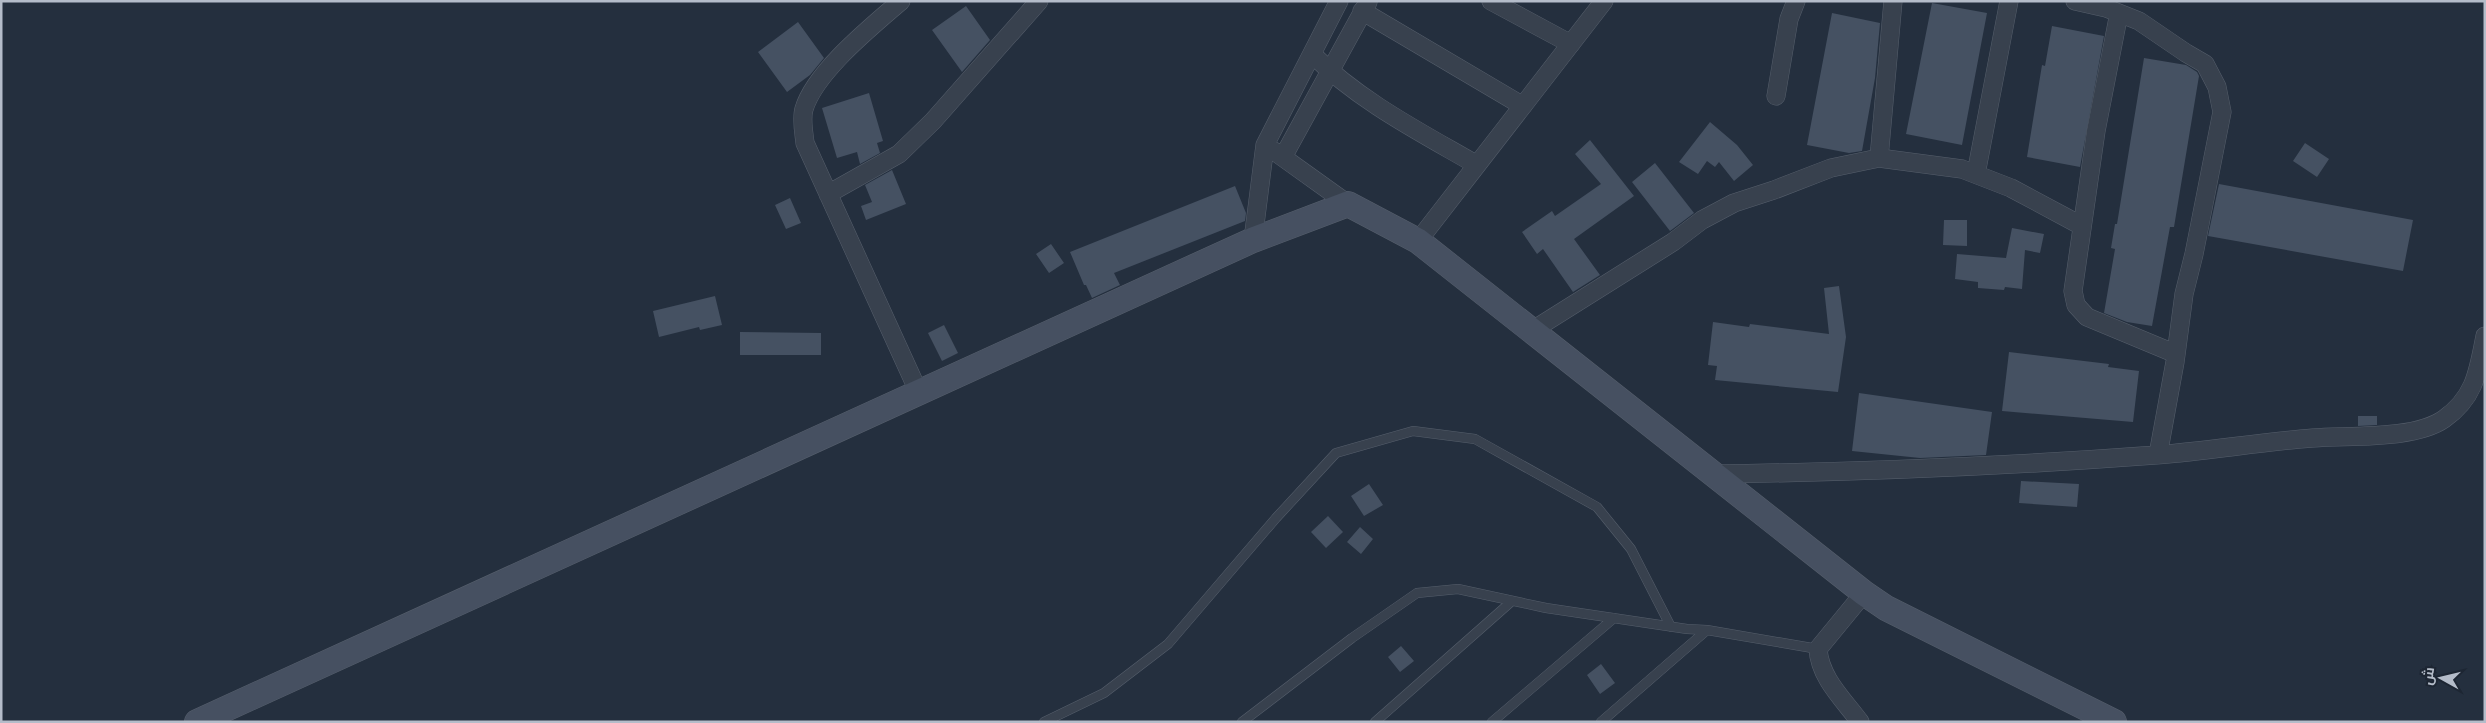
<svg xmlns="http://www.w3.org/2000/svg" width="2486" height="723" font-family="Quicksand,Cairo,sans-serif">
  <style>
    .building { fill: #455162 }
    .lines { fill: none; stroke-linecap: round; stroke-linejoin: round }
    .lane-casing { stroke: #565f6c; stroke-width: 10 }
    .street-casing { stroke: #565f6c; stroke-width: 19 }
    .secondary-casing { stroke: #565f6c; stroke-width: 26 }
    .lane { stroke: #38414e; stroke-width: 9 }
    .street { stroke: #38414e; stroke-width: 18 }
    .secondary { stroke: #465061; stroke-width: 25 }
  </style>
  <rect width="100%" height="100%" fill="#242f3e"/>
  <path class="building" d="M 1932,3 L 1987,13 L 1962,145 L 1906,134 Z
    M 966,6 L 990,40 L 962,72 L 932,30 Z
    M 1832,13 L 1880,23 L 1875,78 L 1862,151 L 1849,153 L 1807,145 Z
    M 798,22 L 824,58 L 810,75 L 787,92 L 758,52 Z
    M 2052,26 L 2104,36 L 2080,167 L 2027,157 L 2042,65 L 2045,66 Z
    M 2144,58 L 2186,65 L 2197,72 L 2199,76 L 2174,227 L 2170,227 L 2152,326 L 2127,322 L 2104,313 L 2115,249 L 2111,248 L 2115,224 L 2117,224 Z
    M 869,93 L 883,141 L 877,143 L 880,153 L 860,164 L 857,152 L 837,158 L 822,108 Z
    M 1710,122 L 1737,145 L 1753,165 L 1734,181 L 1719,162 L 1715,167 L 1707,161 L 1698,174 L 1679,162 Z
    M 1590,140 L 1634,196 L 1574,239 L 1600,275 L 1573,292 L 1543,249 L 1537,254 L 1522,232 L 1552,211 L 1555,216 L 1601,184 L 1575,154 Z
    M 2305,143 L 2329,159 L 2317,177 L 2293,161 Z
    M 1655,163 L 1694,213 L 1670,231 L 1632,182 Z
    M 892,170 L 906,204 L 866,220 L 861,206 L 872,202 L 865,185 Z
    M 2219,184 L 2413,220 L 2403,271 L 2208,236 Z
    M 1235,186 L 1246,213 L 1245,221 L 1114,273 L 1120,285 L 1092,298 L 1086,285 L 1084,285 L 1070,252 Z
    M 790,198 L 801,223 L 786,229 L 775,205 Z
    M 1944,220 L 1967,220 L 1967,246 L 1943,245 Z
    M 2012,228 L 2044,234 L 2040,253 L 2025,250 L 2022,289 L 2005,287 L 2004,290 L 1978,288 L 1978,282 L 1955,279 L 1957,254 L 2006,258 Z
    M 1051,244 L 1064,263 L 1049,273 L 1036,254 Z
    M 1839,286 L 1846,337 L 1838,392 L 1715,380 L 1717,366 L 1708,365 L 1713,322 L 1749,327 L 1750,324 L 1829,334 L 1824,288 Z
    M 715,296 L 722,325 L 700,330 L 699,327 L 659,337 L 653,311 Z
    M 944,325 L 958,353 L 942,361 L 928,333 Z
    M 740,332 L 821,333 L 821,355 L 740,355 Z
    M 2009,352 L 2109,364 L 2108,367 L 2139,371 L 2133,422 L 2002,411 Z
    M 1859,393 L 1992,412 L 1986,455 L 1920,458 L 1852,451 Z
    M 2358,416 L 2377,416 L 2377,425 L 2358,426 Z
    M 2021,481 L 2079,484 L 2077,507 L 2019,503 Z
    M 1369,484 L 1383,505 L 1364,516 L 1351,496 Z
    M 1328,516 L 1343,532 L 1326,548 L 1311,532 Z
    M 1360,527 L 1373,539 L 1361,554 L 1347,542 Z
    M 1401,646 L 1414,661 L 1400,672 L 1388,657 Z
    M 1601,664 L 1615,683 L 1600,694 L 1587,675 Z"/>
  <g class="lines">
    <defs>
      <path id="lane" d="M 1044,722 L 1104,693 L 1168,644 L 1276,518 L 1336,453 L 1413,431 L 1475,439 L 1597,507 L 1631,549 L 1671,627
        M 1242,722 L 1352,638 L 1417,593 L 1458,589 L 1546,608 L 1687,629 L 1707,630 L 1818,649
        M 1375,722 L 1512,601
        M 1492,722 L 1614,618
        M 1601,722 L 1707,630"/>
      <path id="street" d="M 901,1 C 871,27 815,72 804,109 C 801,119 804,133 805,143 L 919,393
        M 1491,1 L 1571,44
        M 2075,1 L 2106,8 L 2139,21 L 2186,53 L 2205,64 L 2217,87 L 2222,112 L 2194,254 L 2184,294 L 2175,362 L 2158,455
        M 1362,11 L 1523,106
        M 2119,13 L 2096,131 L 2073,291 L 2076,305 L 2087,317 L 2176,354
        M 1312,54 C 1359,101 1420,132 1477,165
        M 1776,96 L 1789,19 L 1796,1
        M 1274,151 L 1348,204
        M 1283,157 L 1368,2
        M 1879,158 L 1893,1
        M 1976,174 L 2009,1
        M 828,194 L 899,154 L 933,121 L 1039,1
        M 1253,240 L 1265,145 L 1339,1
        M 1418,241 L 1604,1
        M 1533,330 L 1673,242 L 1702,220 L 1734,203 L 1774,190 L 1831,168 L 1879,158 L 1962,169 L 2011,188 L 2082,226
        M 1715,474 C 1862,472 2009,466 2156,455 C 2208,451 2261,442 2313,438 C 2349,435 2414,440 2444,419 C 2475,397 2478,372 2485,336
        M 1860,722 C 1843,699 1820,678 1818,649 L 1864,593"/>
      <path id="secondary" d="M 197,722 L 1253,240 L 1348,204 L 1418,241 L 1864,593 L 1886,608 L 2114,722"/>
    </defs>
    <use href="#lane" class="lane-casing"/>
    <use href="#street" class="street-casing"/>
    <use href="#secondary" class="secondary-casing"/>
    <use href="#lane" class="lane"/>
    <use href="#street" class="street"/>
    <use href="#secondary" class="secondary"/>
  </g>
  <rect width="2486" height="723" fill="none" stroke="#b4bcc9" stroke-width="5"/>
  <g transform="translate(2441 678) rotate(278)" stroke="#1d2633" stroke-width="4" paint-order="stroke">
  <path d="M0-4L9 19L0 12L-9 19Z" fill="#b4bcc9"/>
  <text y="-8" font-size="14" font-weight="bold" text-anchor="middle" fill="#b4bcc9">ش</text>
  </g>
</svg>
